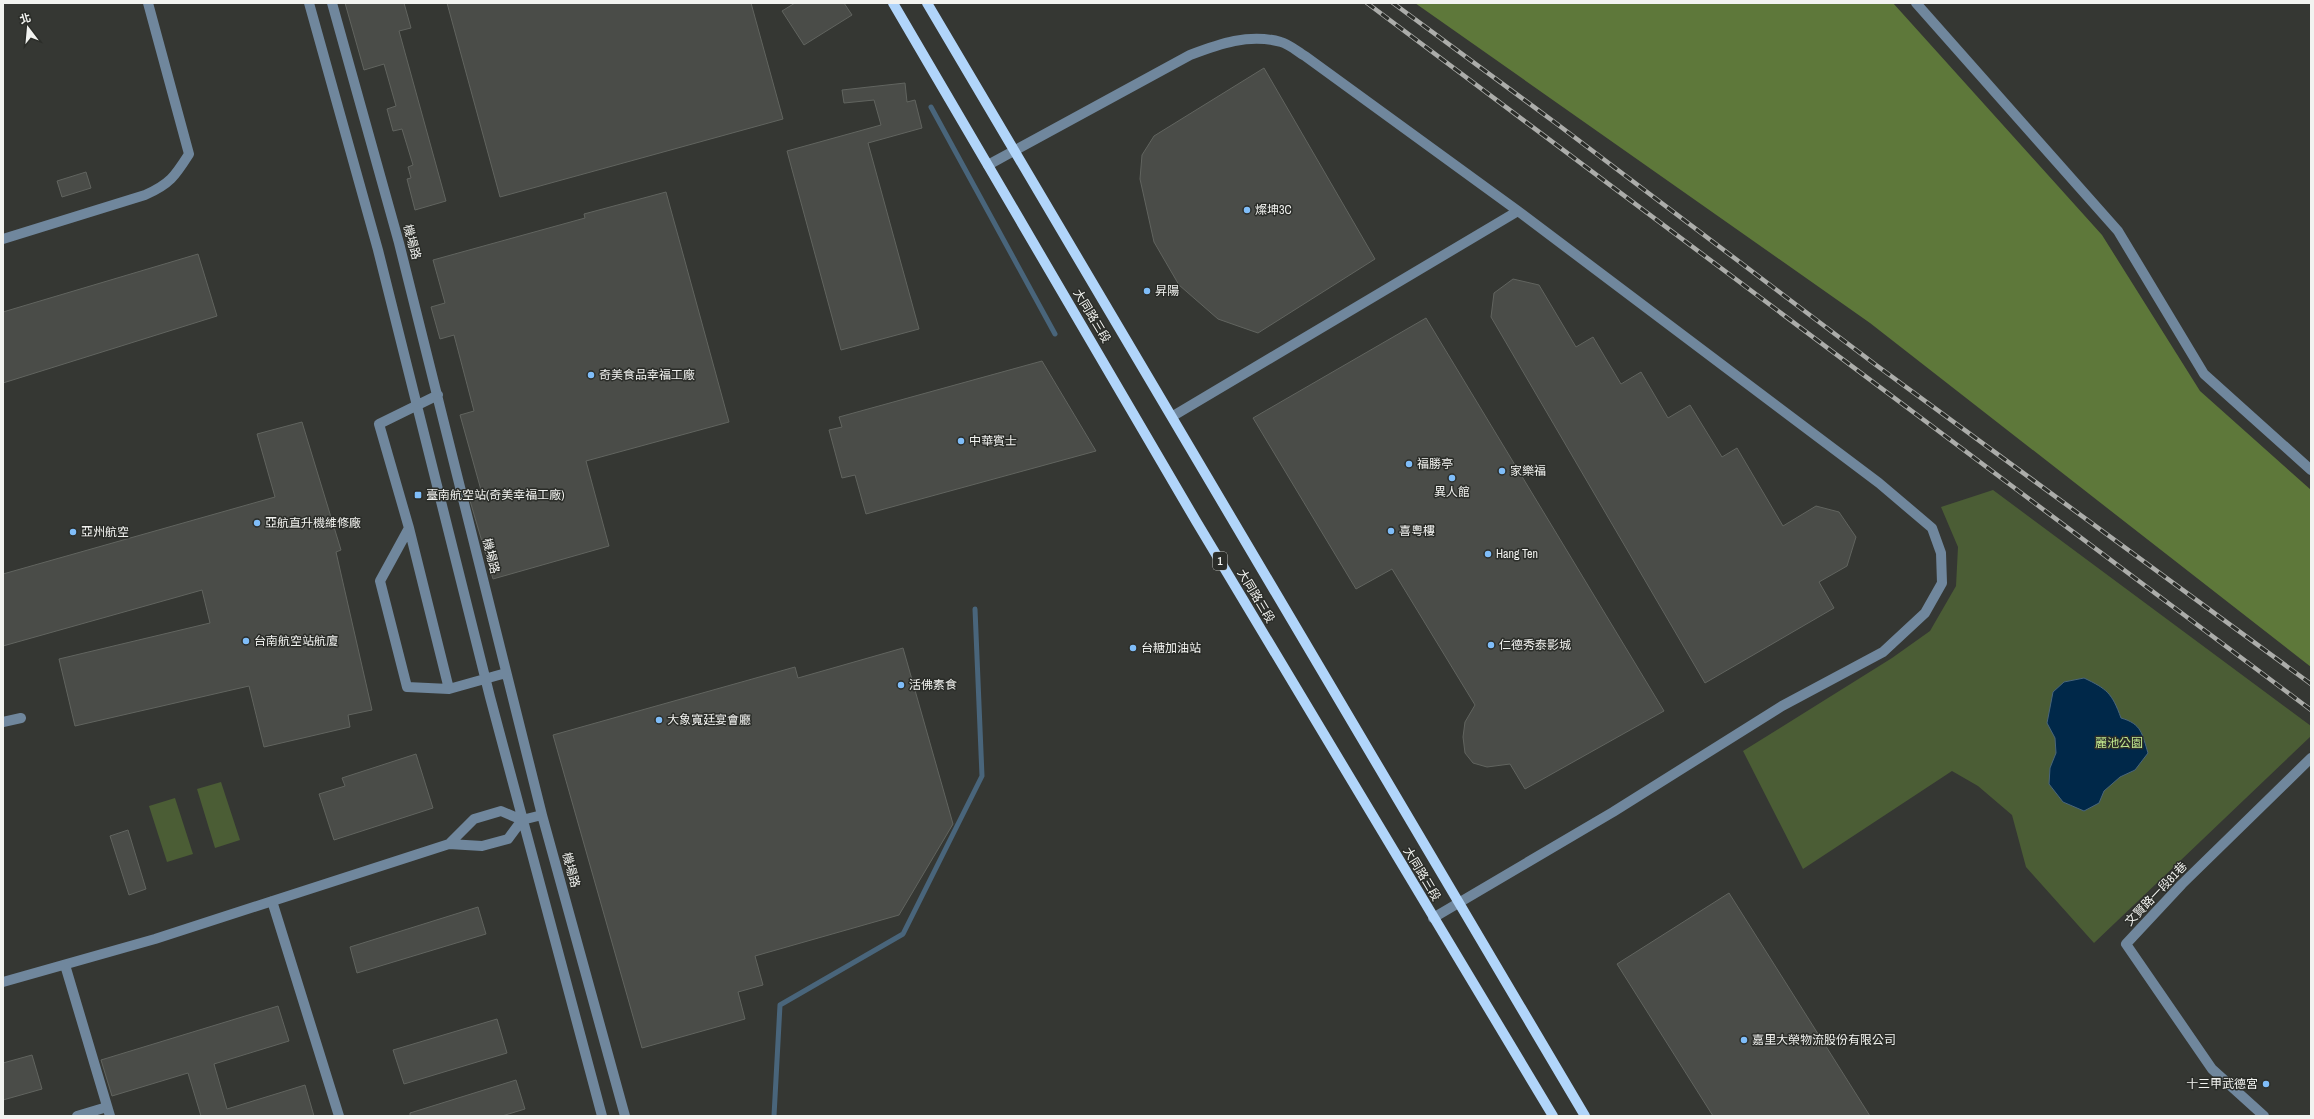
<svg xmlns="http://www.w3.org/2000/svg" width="2314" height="1119" font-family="'Archivo Narrow','Noto Sans TC',sans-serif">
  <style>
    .green { fill: #4b5d35 }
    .forest { fill: #5e783a }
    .water { fill: #002849; stroke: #49657b }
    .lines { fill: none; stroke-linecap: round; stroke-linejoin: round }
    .stream { stroke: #49657b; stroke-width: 5 }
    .building { fill: #4a4c48; stroke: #61645f }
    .minor { stroke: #70879d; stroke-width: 10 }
    .major { stroke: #b1d5fa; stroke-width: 10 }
    .rail-casing { stroke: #acadaa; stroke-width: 4.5 }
    .rail { stroke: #2b2d29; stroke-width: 3; stroke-dasharray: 9; stroke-linecap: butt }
    .poi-dot { fill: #7fbdf9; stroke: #2b2d29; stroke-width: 1.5 }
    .labels { text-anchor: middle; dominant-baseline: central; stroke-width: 3; stroke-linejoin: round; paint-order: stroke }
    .shield { fill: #2b2d29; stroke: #b6b8b4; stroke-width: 1 }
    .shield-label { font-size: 11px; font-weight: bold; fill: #f2f3f0 }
    .poi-label { font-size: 12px; fill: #f2f3f0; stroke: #2b2d29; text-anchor: start }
    .street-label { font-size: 12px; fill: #f2f3f0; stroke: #2b2d29 }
    .park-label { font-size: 12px; fill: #c1e98f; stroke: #2b2d29 }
  </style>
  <rect width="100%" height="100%" fill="#353733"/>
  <path class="green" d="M 1993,490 L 2311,726 L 2311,736 L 2094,943 L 2026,867 L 2012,815 L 1978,786 L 1952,771 L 1803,869 L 1743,751 L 1892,658 L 1930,631 L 1956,586 L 1958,547 L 1941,507 Z
    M 221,782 L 240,840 L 215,848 L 197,789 Z
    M 175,798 L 193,854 L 167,862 L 149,806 Z"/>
  <path class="forest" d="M 1415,3 L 1893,3 L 2102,235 L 2200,391 L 2311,490 L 2311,667 L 1870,323 Z"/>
  <path class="water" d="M 2084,678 C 2107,689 2112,693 2121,718 C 2142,724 2142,734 2148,753 L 2135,770 L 2120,777 L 2104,791 L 2099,803 L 2084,811 L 2063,802 L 2049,784 L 2050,768 L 2056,753 L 2055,738 L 2047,723 L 2053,692 L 2064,682 Z"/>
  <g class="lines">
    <path class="stream" d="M 931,107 L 1055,334
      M 774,1116 L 780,1005 L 903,934 L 982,776 L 975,609"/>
  </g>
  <path class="building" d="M 345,3 L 404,3 L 411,28 L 399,31 L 446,201 L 415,210 L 407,179 L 411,178 L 408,167 L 413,165 L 402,129 L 393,131 L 387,109 L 396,106 L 384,64 L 364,70 Z
    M 447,3 L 751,3 L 783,119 L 500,197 Z
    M 795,3 L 844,3 L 852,15 L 804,45 L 782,11 Z
    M 1264,68 L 1375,259 L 1258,333 L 1218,319 L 1179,285 L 1154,242 L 1140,179 L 1142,155 L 1154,136 Z
    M 905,83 L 907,102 L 915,100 L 922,128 L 868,143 L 919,329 L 841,350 L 787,151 L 881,125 L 874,100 L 844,103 L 842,90 Z
    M 86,172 L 91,188 L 62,197 L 57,181 Z
    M 666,192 L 729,422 L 586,461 L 609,546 L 493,579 L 468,494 L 481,490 L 460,415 L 474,411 L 454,335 L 440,339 L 431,307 L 445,303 L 433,260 L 585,218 L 584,214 Z
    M 198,254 L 217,316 L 3,383 L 3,312 Z
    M 1513,279 L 1539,285 L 1576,347 L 1593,337 L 1621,384 L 1641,372 L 1668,418 L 1690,405 L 1722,457 L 1737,448 L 1783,526 L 1816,506 L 1839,512 L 1856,537 L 1847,566 L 1819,582 L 1834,608 L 1705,683 L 1491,317 L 1494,293 Z
    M 1426,318 L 1664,711 L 1525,789 L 1510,764 L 1487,767 L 1473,763 L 1465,753 L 1463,737 L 1465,722 L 1475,705 L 1392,569 L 1356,589 L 1253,418 Z
    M 1042,361 L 1096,451 L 866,514 L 855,475 L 842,478 L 829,430 L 842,427 L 839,417 Z
    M 302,422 L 341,550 L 336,552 L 372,710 L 348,715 L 350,727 L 264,747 L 249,686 L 75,726 L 59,659 L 210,623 L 202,590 L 3,646 L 3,574 L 275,497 L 257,434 Z
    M 903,648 L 953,824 L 899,915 L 755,956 L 763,985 L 738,992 L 745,1019 L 642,1048 L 553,735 L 795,667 L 798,678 Z
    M 416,754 L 433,808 L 334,840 L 319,794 L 345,786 L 342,778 Z
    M 128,830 L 146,889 L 129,895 L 110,836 Z
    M 1729,893 L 1870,1116 L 1713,1116 L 1617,964 Z
    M 478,907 L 486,934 L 357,973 L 350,947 Z
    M 278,1006 L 289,1041 L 214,1064 L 227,1109 L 305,1085 L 314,1116 L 201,1116 L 188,1073 L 112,1096 L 101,1060 Z
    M 497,1019 L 507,1053 L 404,1084 L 393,1050 Z
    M 32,1055 L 42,1089 L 3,1100 L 3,1063 Z
    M 516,1080 L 525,1109 L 502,1116 L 410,1116 L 410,1113 Z"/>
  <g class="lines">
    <path class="minor" d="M 309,3 L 378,250 L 490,697 L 602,1116
      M 332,3 L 399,243 L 542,815 L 625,1116
      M 1916,3 L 2118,231 L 2204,374 L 2311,470
      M 988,165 L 1190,55 C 1219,44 1249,33 1281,42 C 1289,44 1298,52 1305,56 L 1518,211 L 1879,483 L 1932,528 L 1941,553 L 1942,583 L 1925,613 L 1883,652 L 1782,706 L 1613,812 L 1433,918
      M 3,239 L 145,195 C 170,184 175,176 189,154 L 148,3
      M 438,395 L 379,424 L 409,528 L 380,581 L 407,687 L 449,689 L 506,673
      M 1173,416 L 1518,211
      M 409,528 L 449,689
      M 3,722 L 21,718
      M 449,844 L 474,819 L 501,811 L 522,820
      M 272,901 L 339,1116
      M 65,965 L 110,1116
      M 3,982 L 155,939 L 449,844 L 482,846 L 508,839 L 522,820 L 542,815
      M 77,1116 L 107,1107
      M 2264,1116 L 2212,1069 L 2126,944 L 2182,884 L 2311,758"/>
    <path class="major" d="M 893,3 L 1196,521 L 1553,1116
      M 927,3 L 1585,1116"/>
    <defs>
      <path id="rail" d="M 1367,3 L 2311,710
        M 1393,3 L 1557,124 L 1876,365 L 2311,684"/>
    </defs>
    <use href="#rail" class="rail-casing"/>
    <use href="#rail" class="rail"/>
  </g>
  <g class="poi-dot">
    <circle cx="1247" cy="210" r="4"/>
    <circle cx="1147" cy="291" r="4"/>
    <circle cx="591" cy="375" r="4"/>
    <circle cx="961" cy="441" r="4"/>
    <circle cx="1409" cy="464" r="4"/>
    <circle cx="1502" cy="471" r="4"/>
    <circle cx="1452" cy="478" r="4"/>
    <rect x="414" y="491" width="8" height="8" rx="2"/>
    <circle cx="257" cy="523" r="4"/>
    <circle cx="1391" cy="531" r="4"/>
    <circle cx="73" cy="532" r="4"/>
    <circle cx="1488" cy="554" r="4"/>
    <circle cx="246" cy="641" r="4"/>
    <circle cx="1491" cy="645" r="4"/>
    <circle cx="1133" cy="648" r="4"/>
    <circle cx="901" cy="685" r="4"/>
    <circle cx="659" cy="720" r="4"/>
    <circle cx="1744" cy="1040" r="4"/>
    <circle cx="2266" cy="1084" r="4"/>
  </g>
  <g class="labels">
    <rect class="shield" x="1213" y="552" width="14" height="18" rx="3"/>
    <g class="shield-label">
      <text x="1220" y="561">1</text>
    </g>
    <g class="poi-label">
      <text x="1255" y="210">燦坤3C</text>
      <text x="1155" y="291">昇陽</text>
      <text x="599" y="375">奇美食品幸福工廠</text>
      <text x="969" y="441">中華賓士</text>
      <text x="1417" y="464">福勝亭</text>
      <text x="1510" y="471">家樂福</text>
      <text x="1452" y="492" text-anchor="middle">異人館</text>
      <text x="426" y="495">臺南航空站(奇美幸福工廠)</text>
      <text x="265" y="523">亞航直升機維修廠</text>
      <text x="1399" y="531">喜粵樓</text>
      <text x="81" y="532">亞州航空</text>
      <text x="1496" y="554">Hang Ten</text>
      <text x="254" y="641">台南航空站航廈</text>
      <text x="1499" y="645">仁德秀泰影城</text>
      <text x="1141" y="648">台糖加油站</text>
      <text x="909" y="685">活佛素食</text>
      <text x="667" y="720">大象寬廷宴會廳</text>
      <text x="1752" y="1040">嘉里大榮物流股份有限公司</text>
      <text x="2258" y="1084" text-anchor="end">十三甲武德宮</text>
    </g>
    <g class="street-label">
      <text transform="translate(412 242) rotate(75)">機場路</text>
      <text transform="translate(1092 316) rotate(59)">大同路三段</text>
      <text transform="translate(491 556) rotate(76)">機場路</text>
      <text transform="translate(1256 596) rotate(59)">大同路三段</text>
      <text transform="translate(571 870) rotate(75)">機場路</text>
      <text transform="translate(1422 874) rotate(59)">大同路三段</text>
      <text transform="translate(2156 894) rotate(-46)">文賢路一段81巷</text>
    </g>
    <g class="park-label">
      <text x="2119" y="743">麗池公園</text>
    </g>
  </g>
  <rect width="2314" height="1119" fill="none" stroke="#f2f3f0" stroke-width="8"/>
  <g transform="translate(28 28) rotate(344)" stroke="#2b2d29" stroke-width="3" paint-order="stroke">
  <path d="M0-3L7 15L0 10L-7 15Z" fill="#f2f3f0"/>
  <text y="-6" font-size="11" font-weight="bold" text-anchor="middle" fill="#f2f3f0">北</text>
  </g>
</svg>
